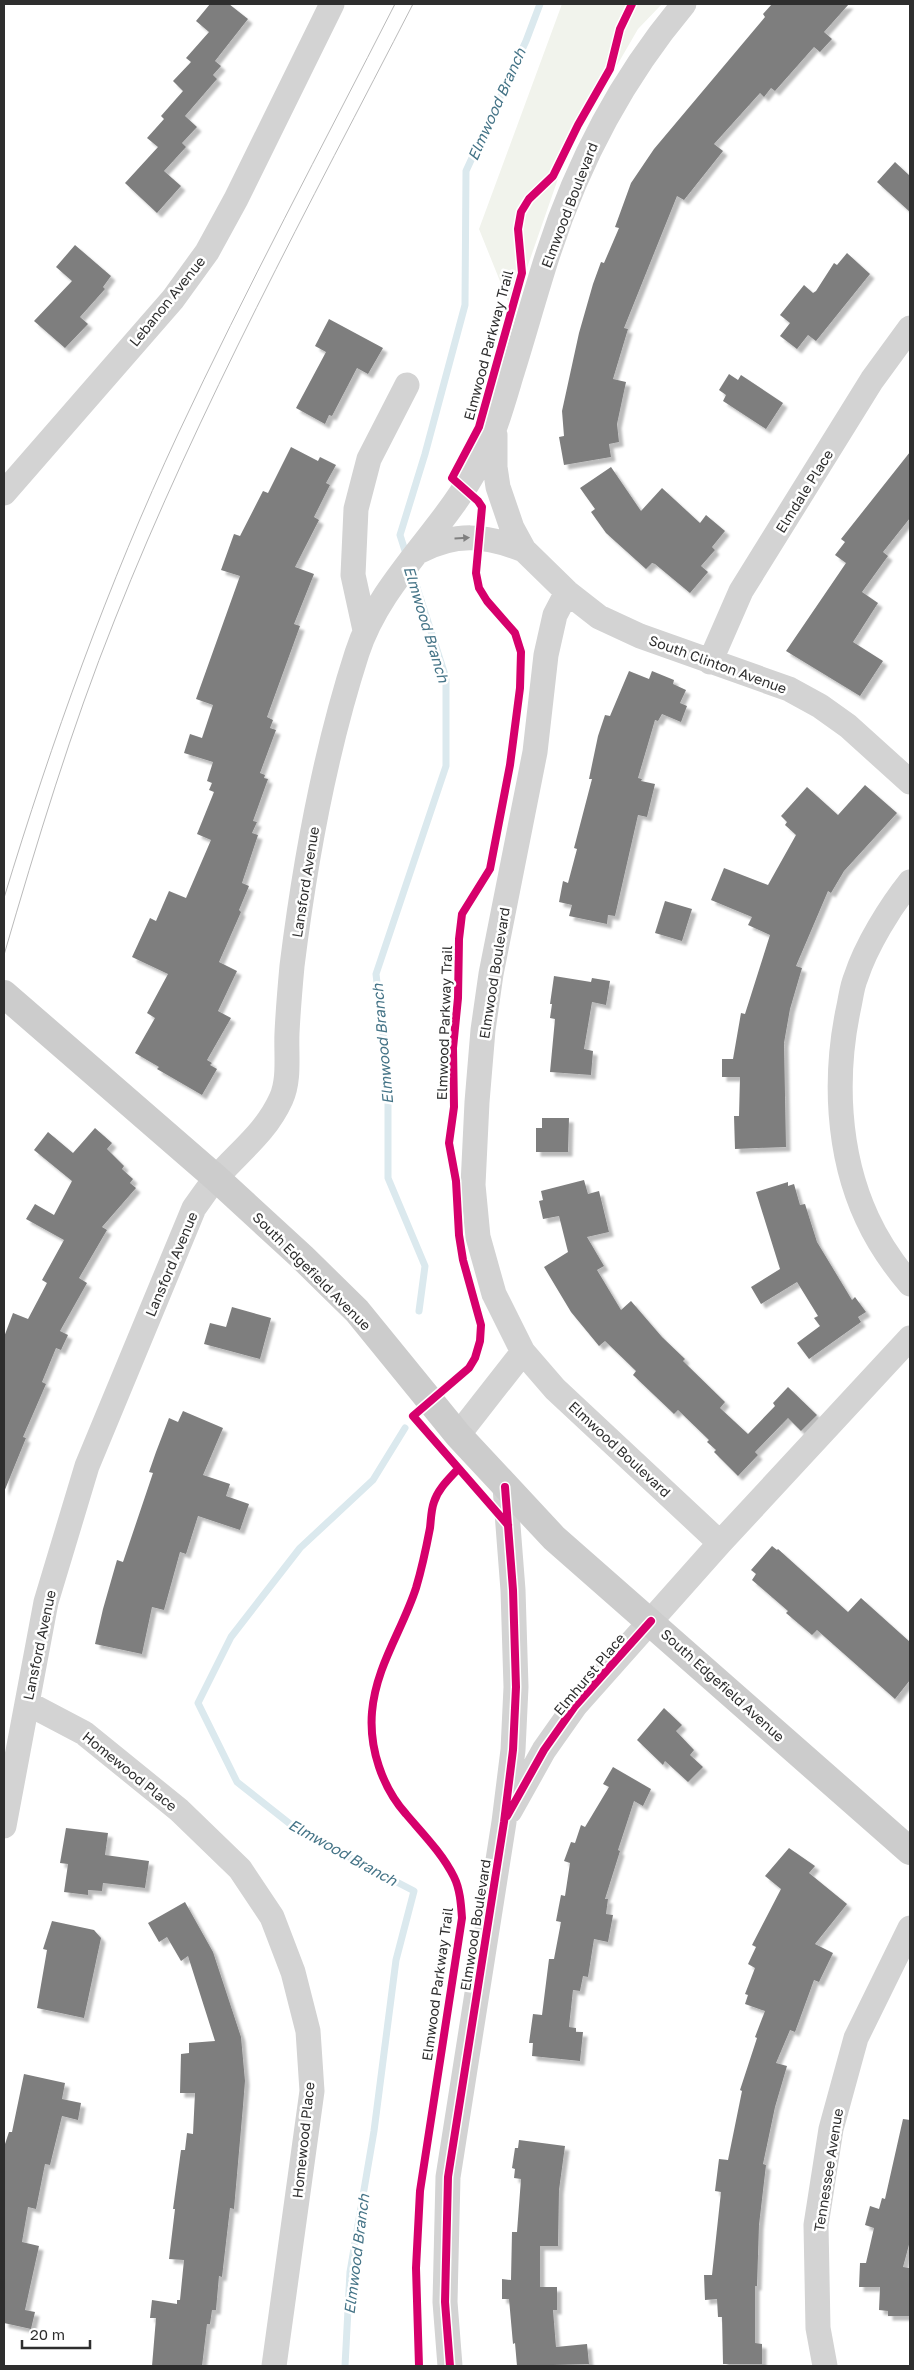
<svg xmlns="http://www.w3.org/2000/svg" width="914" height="2370" font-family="'Golos Text',sans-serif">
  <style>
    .green { fill: #f1f3ec }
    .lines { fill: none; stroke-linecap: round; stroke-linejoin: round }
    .stream { stroke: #dbe9ee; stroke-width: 7 }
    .building { fill: #7e7e7e; filter: url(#shadow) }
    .street { stroke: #d3d3d3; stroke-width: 25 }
    .secondary { stroke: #ccc; stroke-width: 28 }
    .tram { stroke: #bababa; stroke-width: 1 }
    .cycleway-casing { stroke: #fff; stroke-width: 11 }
    .cycleway { stroke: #d6006c; stroke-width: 8 }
    .oneway { fill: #808080 }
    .labels { text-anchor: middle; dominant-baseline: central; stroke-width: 5; stroke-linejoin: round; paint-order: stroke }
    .street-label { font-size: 14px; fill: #2e2e2e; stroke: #fff }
    .water-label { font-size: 15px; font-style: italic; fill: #457487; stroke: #fff }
  </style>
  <defs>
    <filter id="shadow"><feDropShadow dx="4.5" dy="4.5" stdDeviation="1" flood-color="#0004"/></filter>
  </defs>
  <rect width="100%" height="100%" fill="#fff"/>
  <path class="green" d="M 562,4 L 662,4 L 638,29 L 568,150 L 512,311 L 479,229 Z"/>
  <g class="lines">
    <path class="stream" d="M 407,557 L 400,535 L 425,454 L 465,305 L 466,171 L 526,41 L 540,4
      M 411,569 L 446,678 L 446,766 L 376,974 L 388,1078 L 388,1178 L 425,1266 L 419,1311
      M 345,2366 L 350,2272 L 374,2131 L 396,1960 L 414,1891 L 299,1831 L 237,1782 L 198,1703 L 231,1637 L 300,1548 L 373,1480 L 405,1428"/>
  </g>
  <path class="building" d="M 210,4 L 229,4 L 248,19 L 215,61 L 221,66 L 213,75 L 217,79 L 185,116 L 197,127 L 182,143 L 186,147 L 164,171 L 181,186 L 157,213 L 125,183 L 158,147 L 147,138 L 164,119 L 161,116 L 183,91 L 173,81 L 191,62 L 186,58 L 209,32 L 196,21 Z
    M 772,4 L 849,4 L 824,32 L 832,39 L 820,52 L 814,47 L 775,91 L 771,88 L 764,97 L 760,93 L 714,144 L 723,151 L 684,200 L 677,196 L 624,328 L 628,329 L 613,379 L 626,382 L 617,424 L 619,442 L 609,444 L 611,457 L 564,465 L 559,437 L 564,436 L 562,411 L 579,333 L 593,284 L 601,262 L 604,263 L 619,228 L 615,227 L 631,183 L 654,149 L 765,17 L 763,14 Z
    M 895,162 L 910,176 L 910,212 L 877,182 Z
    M 75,245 L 111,276 L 103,287 L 105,289 L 80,317 L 88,324 L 65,348 L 34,321 L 72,281 L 56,267 Z
    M 847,253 L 870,274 L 816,341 L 808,335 L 797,349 L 780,336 L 790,323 L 780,315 L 804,285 L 813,293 L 816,291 L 834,263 L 837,265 Z
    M 329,319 L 383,348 L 368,374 L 357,368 L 332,416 L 329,415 L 325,424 L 296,408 L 326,352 L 315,346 Z
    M 729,374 L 738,380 L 741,375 L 783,403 L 766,429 L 723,401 L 726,395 L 719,390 Z
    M 291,447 L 318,461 L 320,457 L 336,465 L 326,483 L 330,485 L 314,517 L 319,520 L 295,567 L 314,574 L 294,624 L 300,626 L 267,717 L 273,720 L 270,728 L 276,730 L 260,773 L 265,775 L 264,778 L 268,779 L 253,821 L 257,822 L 252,833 L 258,835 L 242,883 L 249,886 L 239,910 L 241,912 L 219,962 L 237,971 L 218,1011 L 231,1018 L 207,1060 L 212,1063 L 210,1065 L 217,1069 L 202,1095 L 157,1069 L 159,1067 L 135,1053 L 155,1018 L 147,1013 L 168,974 L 132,957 L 150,918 L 156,921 L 169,891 L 186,898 L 211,840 L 197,834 L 214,792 L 209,790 L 212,783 L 207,781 L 213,762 L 184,753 L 190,734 L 202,738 L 213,705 L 196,699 L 240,576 L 221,570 L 234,534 L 240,536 L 263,491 L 268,493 Z
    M 910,452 L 910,518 L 883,552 L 888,556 L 862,592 L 878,603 L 853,642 L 883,661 L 860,696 L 786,651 L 846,563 L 835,555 L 845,542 L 841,539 Z
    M 611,467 L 641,511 L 662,488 L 700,523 L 706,515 L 725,531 L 712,547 L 715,550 L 701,566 L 708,572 L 690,593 L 655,564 L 652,563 L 646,569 L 606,533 L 591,512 L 595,509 L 580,488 Z
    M 629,671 L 649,679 L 652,671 L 674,680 L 673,684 L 686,690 L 680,703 L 687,706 L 681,722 L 662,714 L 658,721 L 655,720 L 638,778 L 642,779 L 641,781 L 655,784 L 647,817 L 638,815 L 615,916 L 608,915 L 607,924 L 569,916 L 572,905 L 559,902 L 563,881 L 568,883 L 577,849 L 574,848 L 592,779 L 589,779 L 598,736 L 605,715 L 610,716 Z
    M 865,785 L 897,813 L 844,871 L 831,893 L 828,891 L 796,966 L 802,968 L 790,1009 L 784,1043 L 786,1147 L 735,1149 L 734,1116 L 739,1116 L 740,1077 L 722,1077 L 722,1059 L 733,1059 L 741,1013 L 745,1014 L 770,935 L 748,925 L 752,917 L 711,900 L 724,868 L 768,885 L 796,835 L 785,825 L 787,822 L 781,816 L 807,787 L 838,815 Z
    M 665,901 L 692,909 L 682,941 L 655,933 Z
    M 554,976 L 591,982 L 592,978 L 610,981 L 606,1005 L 592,1002 L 584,1049 L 593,1051 L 591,1075 L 550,1072 L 555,1019 L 550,1018 L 552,1004 L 550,1004 Z
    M 542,1118 L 569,1118 L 568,1152 L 536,1152 L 536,1128 L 542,1128 Z
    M 95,1128 L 112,1143 L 107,1149 L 124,1166 L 122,1169 L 133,1179 L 130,1183 L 136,1188 L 102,1227 L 107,1230 L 79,1278 L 87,1283 L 60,1331 L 68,1335 L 61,1350 L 56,1348 L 42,1382 L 46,1384 L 23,1437 L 26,1438 L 4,1492 L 4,1337 L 13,1313 L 28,1319 L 47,1283 L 42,1280 L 64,1240 L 26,1219 L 35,1204 L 54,1215 L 72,1181 L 34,1150 L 48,1132 L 73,1153 Z
    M 584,1180 L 588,1194 L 599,1191 L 609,1232 L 587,1237 L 604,1266 L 597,1270 L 621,1310 L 631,1301 L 662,1337 L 685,1359 L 683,1361 L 725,1402 L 720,1408 L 748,1434 L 775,1406 L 773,1403 L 788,1387 L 817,1415 L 801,1431 L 788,1418 L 755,1452 L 758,1455 L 738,1476 L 714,1452 L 716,1450 L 707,1442 L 709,1440 L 678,1410 L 674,1414 L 633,1375 L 636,1371 L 605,1341 L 599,1346 L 571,1312 L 544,1267 L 568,1252 L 559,1216 L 543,1219 L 539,1201 L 543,1200 L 541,1191 Z
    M 788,1182 L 788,1186 L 794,1184 L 800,1205 L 805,1204 L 817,1242 L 852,1300 L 855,1297 L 866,1312 L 858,1317 L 861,1322 L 809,1359 L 797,1343 L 820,1326 L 814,1318 L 818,1316 L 797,1282 L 761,1304 L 751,1287 L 780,1269 L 756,1192 Z
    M 232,1307 L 271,1318 L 260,1359 L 204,1344 L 210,1323 L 226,1327 Z
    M 183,1411 L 223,1428 L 203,1475 L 230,1484 L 226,1496 L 249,1504 L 240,1530 L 198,1516 L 186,1554 L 180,1552 L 164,1610 L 152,1607 L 142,1654 L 95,1644 L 103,1609 L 117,1560 L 123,1562 L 153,1473 L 149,1472 L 156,1452 L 169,1418 L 178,1422 Z
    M 772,1546 L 777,1550 L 778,1549 L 848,1612 L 861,1598 L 910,1642 L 910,1680 L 895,1699 L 817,1630 L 812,1635 L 786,1613 L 788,1611 L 752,1580 L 756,1574 L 751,1570 Z
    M 664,1708 L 682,1725 L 676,1731 L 694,1750 L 690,1755 L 703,1767 L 688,1782 L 665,1761 L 663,1765 L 637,1740 Z
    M 613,1767 L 651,1789 L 643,1806 L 634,1801 L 618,1850 L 620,1851 L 605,1899 L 608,1899 L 606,1914 L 613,1915 L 608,1942 L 594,1939 L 588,1977 L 583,1976 L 580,1991 L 573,1990 L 569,2027 L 576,2028 L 576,2032 L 583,2032 L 580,2061 L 532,2056 L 533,2043 L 529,2043 L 533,2014 L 542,2015 L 549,1959 L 554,1959 L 561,1922 L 556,1921 L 561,1895 L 565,1896 L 570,1863 L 564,1861 L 571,1842 L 575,1843 L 581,1825 L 585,1827 L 609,1787 L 603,1784 Z
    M 66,1828 L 108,1833 L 105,1855 L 149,1861 L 145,1888 L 103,1883 L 102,1891 L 88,1890 L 88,1895 L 64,1892 L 68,1864 L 60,1863 Z
    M 789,1848 L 815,1866 L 809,1873 L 847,1904 L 815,1944 L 833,1953 L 819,1982 L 814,1980 L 795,2032 L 790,2030 L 776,2063 L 787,2066 L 775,2107 L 763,2164 L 766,2165 L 759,2225 L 757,2286 L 755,2286 L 755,2343 L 762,2344 L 762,2364 L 723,2364 L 722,2317 L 718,2317 L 717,2299 L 705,2300 L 704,2275 L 712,2275 L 721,2192 L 715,2191 L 719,2159 L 728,2160 L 742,2091 L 740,2090 L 757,2038 L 755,2037 L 765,2011 L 745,2004 L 748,1995 L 745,1994 L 755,1968 L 748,1964 L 756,1947 L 752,1945 L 781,1889 L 765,1876 Z
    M 185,1902 L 213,1952 L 241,2037 L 245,2081 L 243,2106 L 234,2209 L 230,2208 L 222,2277 L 219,2276 L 216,2310 L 212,2310 L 210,2324 L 207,2324 L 202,2366 L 152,2366 L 156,2318 L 150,2318 L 152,2300 L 177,2304 L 177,2300 L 180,2300 L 184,2260 L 169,2259 L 175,2209 L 173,2209 L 181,2150 L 185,2150 L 187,2133 L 193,2134 L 195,2093 L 180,2093 L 181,2054 L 189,2053 L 189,2043 L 215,2041 L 188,1956 L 181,1961 L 167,1937 L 159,1942 L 148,1923 Z
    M 52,1921 L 94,1930 L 101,1938 L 84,2018 L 37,2008 L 47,1950 L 43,1949 Z
    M 24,2074 L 65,2083 L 62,2099 L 81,2103 L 78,2120 L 62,2116 L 50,2165 L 45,2164 L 36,2209 L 28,2207 L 22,2242 L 39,2246 L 25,2310 L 35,2312 L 31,2329 L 4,2323 L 4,2147 L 9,2132 L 12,2132 Z
    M 903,2119 L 910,2120 L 910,2241 L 903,2267 L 909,2268 L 910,2274 L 910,2316 L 888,2316 L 888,2311 L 879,2310 L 880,2287 L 859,2287 L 860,2263 L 866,2263 L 874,2228 L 865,2225 L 870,2206 L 879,2209 L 882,2198 L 885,2199 Z
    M 519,2140 L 565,2146 L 559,2190 L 558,2246 L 540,2246 L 540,2287 L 557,2287 L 557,2310 L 553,2310 L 556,2347 L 587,2344 L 589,2364 L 517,2366 L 515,2343 L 513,2344 L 509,2299 L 502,2299 L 502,2279 L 511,2280 L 512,2232 L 517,2232 L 521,2179 L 514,2178 L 515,2169 L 512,2168 L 515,2148 L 518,2148 Z"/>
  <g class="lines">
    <path class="street" d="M 495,435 L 495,467 L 498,487 L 512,528 L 524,550 L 567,592 L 599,617 L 640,636 L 789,689 L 820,706 L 848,726 L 910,782
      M 4,493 L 173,299 L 207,252 L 236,199 L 332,4
      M 418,552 C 456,532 485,535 524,550
      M 567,592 L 555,615 L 546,655 L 535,752 L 491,974 L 483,1030 L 477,1102 L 473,1185 L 478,1237 L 494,1294 L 523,1352 L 555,1389 L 720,1543
      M 365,630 L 353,575 L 356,509 L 369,459 L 407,385
      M 710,662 L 741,591 L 872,380 L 910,328
      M 910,882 C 890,907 866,946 856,977 C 852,986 851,997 849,1006 C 834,1075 837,1153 867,1218 C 878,1242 893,1264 910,1284
      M 458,1435 L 523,1352
      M 27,1703 L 84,1733 L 179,1810 L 240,1869 L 272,1917 L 293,1972 L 308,2031 L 312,2091 L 274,2366
      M 510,1811 L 544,1750 L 575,1706 L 720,1543 L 910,1338
      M 4,1826 L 46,1602 L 87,1466 L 194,1208 C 202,1197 209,1186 218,1176 C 241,1150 266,1132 281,1099 C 290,1079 286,1055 287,1033 C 288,1011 290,988 292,966 C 305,861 324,755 357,653 C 380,581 445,530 479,463 C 494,435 502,406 511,376 C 524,335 535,294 548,254 C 578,161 621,79 684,4
      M 450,2366 L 445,2302 L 448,2177 L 504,1822 L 513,1750 L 516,1687 L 513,1590 L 505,1487
      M 825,2366 L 818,2328 L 816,2225 L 831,2129 L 856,2038 L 910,1928"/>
    <path class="secondary" d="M 4,994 L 216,1178 L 302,1257 L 357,1311 L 458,1435 L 554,1538 L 910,1851"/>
    <path class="tram" d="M 4,898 C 52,740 108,584 178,434 C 246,289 322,147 395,4
      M 4,955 C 37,842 71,729 115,619 C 199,407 309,206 413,4"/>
    <defs>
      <path id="cycleway" d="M 508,1525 L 413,1416 L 469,1368 L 475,1358 L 480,1341 L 481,1325 L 463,1260 L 459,1235 L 456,1181 L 449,1143 L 454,1107 L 453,1048 L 458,998 L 459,939 L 462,914 L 490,869 L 510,765 L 520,688 L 521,652 L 515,633 L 487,601 L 479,588 L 476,573 L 482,507 L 478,501 L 452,478 L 479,427 L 522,273 L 518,229 L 521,212 L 529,199 L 553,176 L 578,125 L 610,69 L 620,29 L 632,4
        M 507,1816 L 544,1750 L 575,1706 L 651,1621
        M 419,2366 L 416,2268 L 420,2191 L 462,1918 C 461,1904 460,1889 454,1877 C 442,1853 423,1834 406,1814 C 382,1787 369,1748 372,1712 C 376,1666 402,1631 416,1588 C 422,1568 426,1549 430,1528 C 431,1520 431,1510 434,1502 C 438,1489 449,1479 458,1469
        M 450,2366 L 445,2302 L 448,2177 L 504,1822 L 513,1750 L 516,1687 L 513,1590 L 505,1487"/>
    </defs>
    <use href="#cycleway" class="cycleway-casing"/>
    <use href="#cycleway" class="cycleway"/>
  </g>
  <defs><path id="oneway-solid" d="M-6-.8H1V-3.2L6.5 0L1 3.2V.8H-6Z" transform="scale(1.25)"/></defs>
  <use class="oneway" href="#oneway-solid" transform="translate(462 538) rotate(-4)"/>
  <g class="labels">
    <g class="street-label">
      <text transform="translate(569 205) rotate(-69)">Elmwood Boulevard</text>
      <text transform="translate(167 301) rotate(-51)">Lebanon Avenue</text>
      <text transform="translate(488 345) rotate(-75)">Elmwood Parkway Trail</text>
      <text transform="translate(804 491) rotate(-58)">Elmdale Place</text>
      <text transform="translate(718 664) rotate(20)">South Clinton Avenue</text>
      <text transform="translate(305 882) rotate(-81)">Lansford Avenue</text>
      <text transform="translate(494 973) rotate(-81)">Elmwood Boulevard</text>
      <text transform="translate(444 1023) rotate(-88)">Elmwood Parkway Trail</text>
      <text transform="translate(171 1264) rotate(-67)">Lansford Avenue</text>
      <text transform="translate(312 1271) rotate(45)">South Edgefield Avenue</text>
      <text transform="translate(620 1449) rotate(43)">Elmwood Boulevard</text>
      <text transform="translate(39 1645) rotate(-78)">Lansford Avenue</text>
      <text transform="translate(589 1674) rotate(-50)">Elmhurst Place</text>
      <text transform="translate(723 1685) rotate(42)">South Edgefield Avenue</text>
      <text transform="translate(130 1771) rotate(39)">Homewood Place</text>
      <text transform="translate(475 1925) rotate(-81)">Elmwood Boulevard</text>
      <text transform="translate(437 1984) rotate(-82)">Elmwood Parkway Trail</text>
      <text transform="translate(303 2140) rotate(-84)">Homewood Place</text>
      <text transform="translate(828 2170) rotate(-81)">Tennessee Avenue</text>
    </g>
    <g class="water-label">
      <text transform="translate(496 104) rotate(-66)">Elmwood Branch</text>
      <text transform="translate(427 624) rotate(73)">Elmwood Branch</text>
      <text transform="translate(382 1044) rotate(-95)">Elmwood Branch</text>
      <text transform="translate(343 1852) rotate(29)">Elmwood Branch</text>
      <text transform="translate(356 2254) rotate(-83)">Elmwood Branch</text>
    </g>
  </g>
  <rect width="914" height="2370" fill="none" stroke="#2e2e2e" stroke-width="10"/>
  <path d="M22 2340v8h68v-8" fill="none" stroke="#2e2e2e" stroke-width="2.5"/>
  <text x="30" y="2340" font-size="15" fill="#2e2e2e" stroke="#ffffff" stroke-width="4" paint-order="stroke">20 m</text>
</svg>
